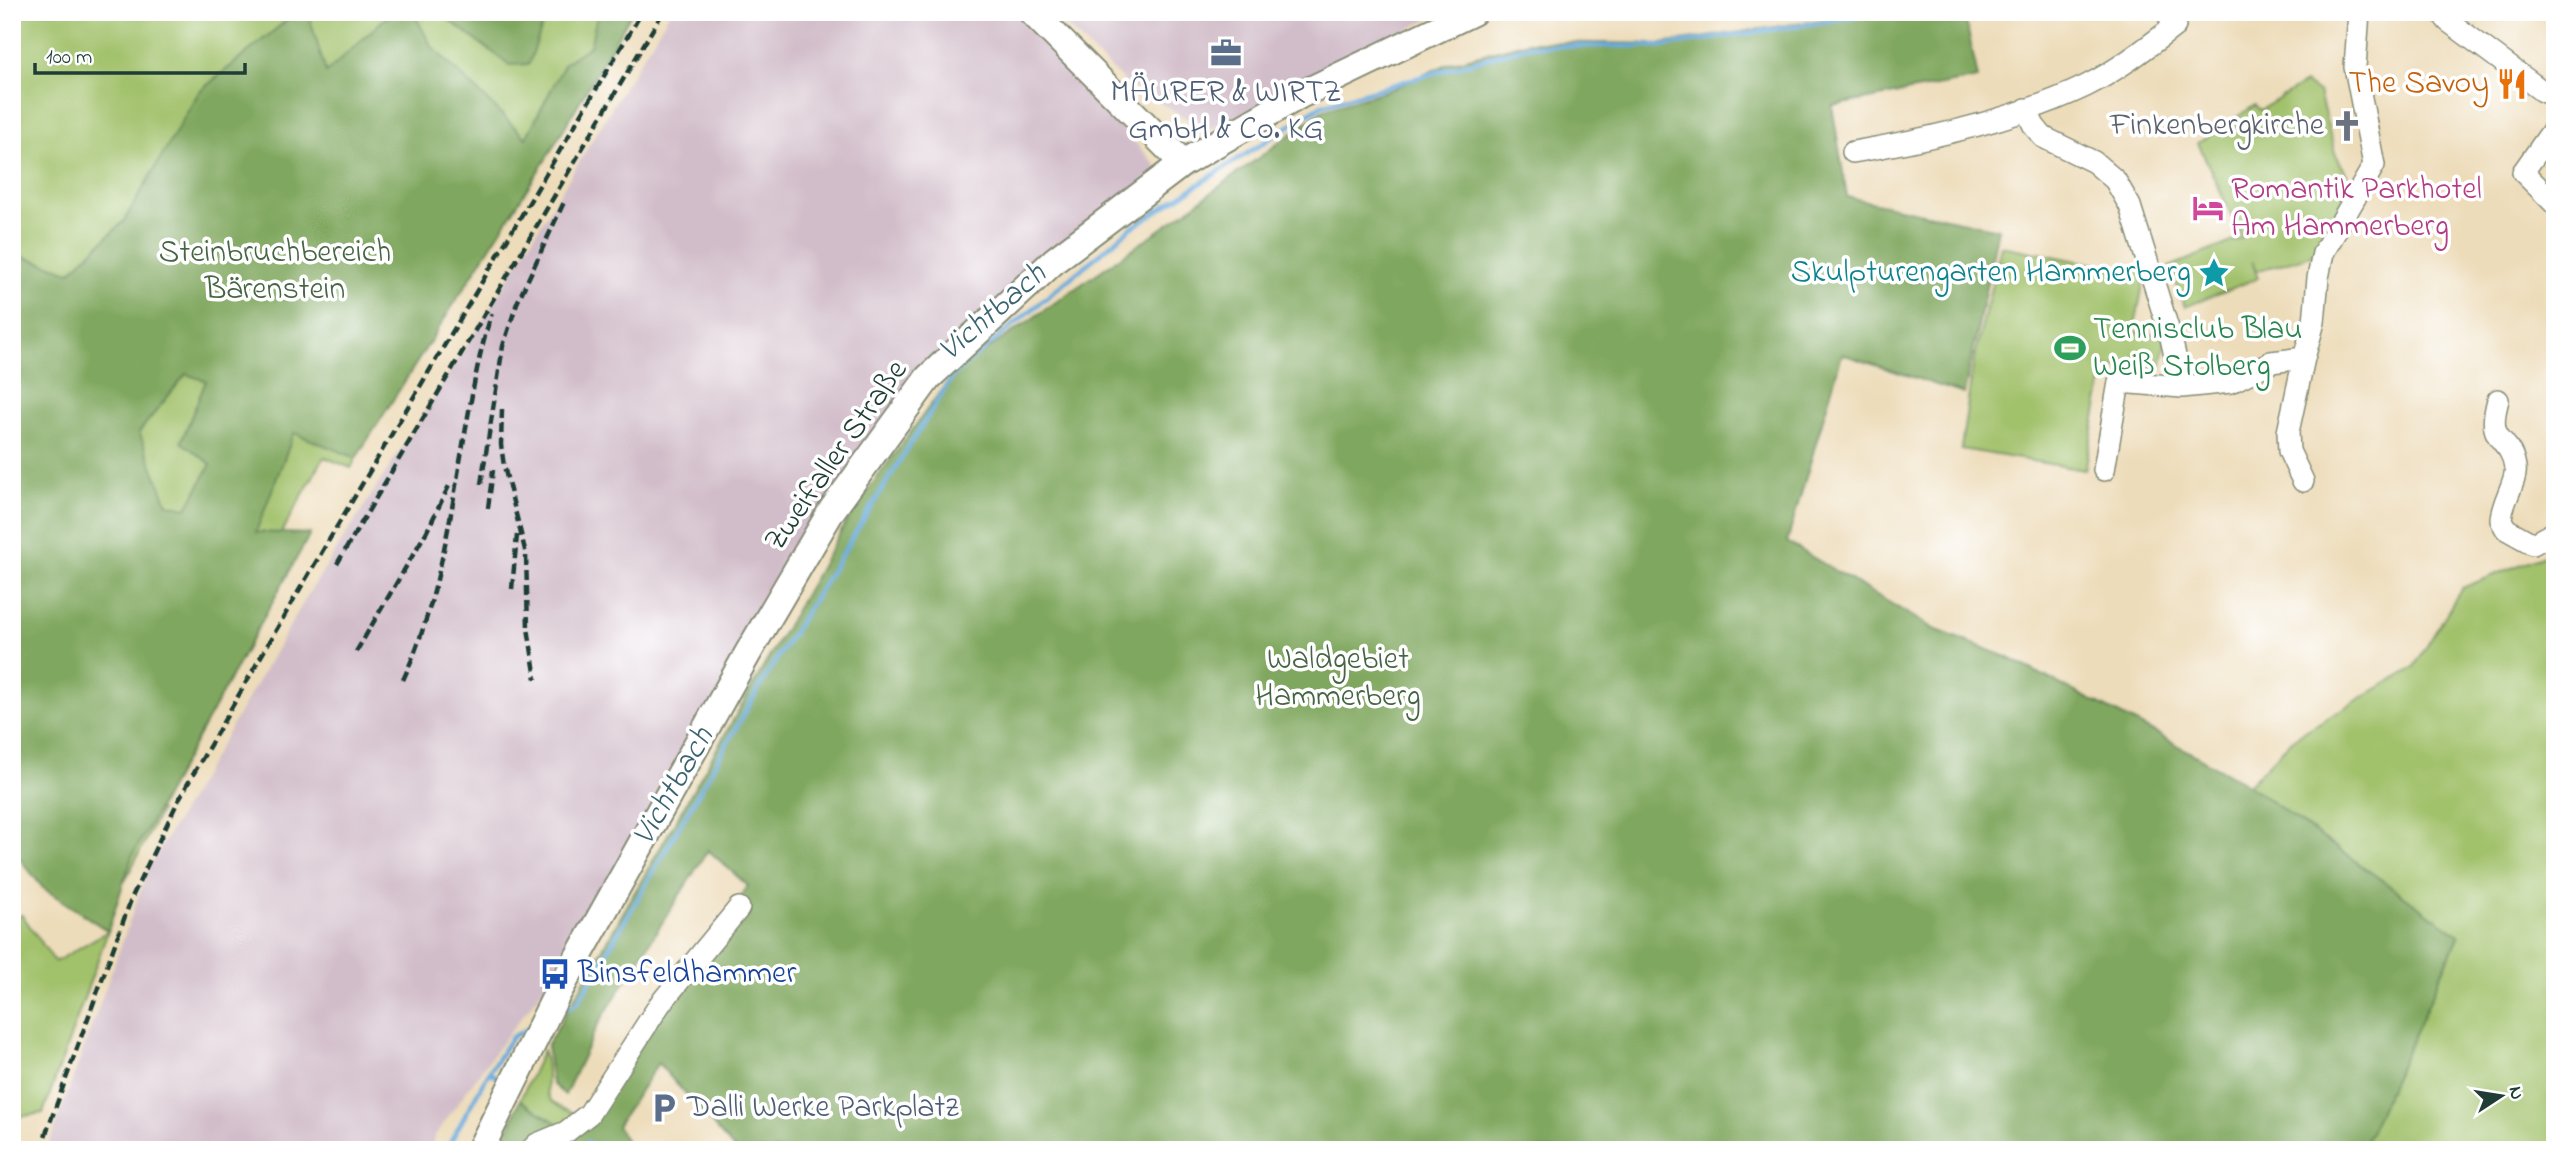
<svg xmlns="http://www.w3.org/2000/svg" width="2567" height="1162" font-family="'Indie Flower',sans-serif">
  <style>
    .industrial { fill: #d1bdc9 }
    .green { fill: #a1c16a; stroke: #607f4f; stroke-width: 2 }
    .forest { fill: #80a75e; stroke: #507249; stroke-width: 2; fill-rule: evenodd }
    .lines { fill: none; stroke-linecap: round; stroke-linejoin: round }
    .stream { stroke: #68aadc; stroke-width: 4.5 }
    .minor-casing { stroke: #868c76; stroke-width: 24 }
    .major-casing { stroke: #868c76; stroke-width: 30 }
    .minor { stroke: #fff; stroke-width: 21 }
    .major { stroke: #fff; stroke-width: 26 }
    .rail { stroke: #1f3d34; stroke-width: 4.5; stroke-dasharray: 10 5; stroke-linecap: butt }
    .labels { text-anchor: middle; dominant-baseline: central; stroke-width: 7; stroke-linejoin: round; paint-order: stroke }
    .food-label { font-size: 32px; fill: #c56008; stroke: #fff; text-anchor: end }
    .service-label { font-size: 32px; fill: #4e5e75; stroke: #fff }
    .worship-label { font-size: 32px; fill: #5b616d; stroke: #fff; text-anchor: end }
    .hotel-label { font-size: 32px; fill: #b23c85; stroke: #fff; text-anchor: start }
    .park-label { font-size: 32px; fill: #466544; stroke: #fff }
    .culture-label { font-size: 32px; fill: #0d838f; stroke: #fff; text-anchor: end }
    .leisure-label { font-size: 32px; fill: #27864d; stroke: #fff; text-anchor: start }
    .street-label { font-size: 32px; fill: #1f3d34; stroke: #fff }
    .transit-label { font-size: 32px; fill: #164399; stroke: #fff; text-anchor: start }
    .water-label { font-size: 33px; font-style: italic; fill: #39636f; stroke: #fff }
  </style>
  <rect width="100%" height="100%" fill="#fff"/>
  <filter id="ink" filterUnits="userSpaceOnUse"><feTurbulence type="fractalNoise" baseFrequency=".0143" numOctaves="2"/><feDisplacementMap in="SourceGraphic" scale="14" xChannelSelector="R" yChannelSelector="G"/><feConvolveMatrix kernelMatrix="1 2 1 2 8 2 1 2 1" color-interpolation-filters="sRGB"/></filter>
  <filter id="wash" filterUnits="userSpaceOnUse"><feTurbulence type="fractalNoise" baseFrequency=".00686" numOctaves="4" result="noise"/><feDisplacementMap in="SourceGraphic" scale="28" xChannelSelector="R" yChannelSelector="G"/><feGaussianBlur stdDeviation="1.57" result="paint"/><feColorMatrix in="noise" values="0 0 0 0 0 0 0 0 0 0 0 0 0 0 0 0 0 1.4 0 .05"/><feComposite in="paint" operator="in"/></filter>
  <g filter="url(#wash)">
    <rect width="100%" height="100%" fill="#eddcb9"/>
    <path class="industrial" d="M 670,12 L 1016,12 L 1033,28 L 1158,168 L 921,373 L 555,973 L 485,1065 L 434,1137 L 431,1150 L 47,1150 L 148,870 L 309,593 L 483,320 Z
      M 1051,12 L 1442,12 L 1208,131 L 1126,83 Z"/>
    <path class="green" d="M 12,12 L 297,12 L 199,92 L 301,12 L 623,12 L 404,362 L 351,468 L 324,457 L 183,707 L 153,807 L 160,811 L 125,881 L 12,816 L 67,296 L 123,224 L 70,273 L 12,253 Z
      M 2305,83 L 2319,93 L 2335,153 L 2355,189 L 2315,254 L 2257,271 L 2252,261 L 2258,278 L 2185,307 L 2169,267 L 2242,238 L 2198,143 L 2255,105 L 2260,110 Z
      M 2001,246 L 2145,274 L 2134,331 L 2166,337 L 2161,369 L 2105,367 L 2085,470 L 1961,449 L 1974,359 Z
      M 2547,554 L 2555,562 L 2555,1150 L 2362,1150 L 2459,935 L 2248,785 L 2295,737 L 2414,667 L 2462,588 Z
      M 22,915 L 55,962 L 108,931 L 43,1113 L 18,1117 L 12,1104 L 12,918 Z
      M 543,1050 C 557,1088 526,1098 582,1116 L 562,1126 L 520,1100 Z"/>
    <path class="forest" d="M 297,12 L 308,12 L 326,73 L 392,12 L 413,12 L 432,47 L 526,138 L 565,63 L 590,46 L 598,12 L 632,12 L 546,159 L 356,458 L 294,433 L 256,532 L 310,534 L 132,856 L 108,931 L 43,888 L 12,849 L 12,253 L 70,272 L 124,221 L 199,92 ZM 186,374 L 206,381 L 181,442 L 211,464 L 187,508 L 167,504 L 139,432 Z
      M 447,12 L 547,12 L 529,64 L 510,65 L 446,18 Z
      M 1873,12 L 1964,12 L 1978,78 L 1832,106 L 1847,197 L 1998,229 L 1964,394 L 1842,354 L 1787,542 L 1934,629 L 2007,657 L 2159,735 L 2248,785 L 2459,935 L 2362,1150 L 735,1150 L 658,1063 L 617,1126 L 631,1150 L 547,1150 L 572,1142 L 748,886 L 708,850 L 597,1026 L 565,1095 L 552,1084 L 547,1046 L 852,512 L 954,373 L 1171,222 L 1325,109 L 1392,89 L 1450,63 L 1529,42 L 1662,44 Z
      M 520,1100 L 556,1123 L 552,1130 L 522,1150 L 500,1150 Z"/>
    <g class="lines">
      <path class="stream" d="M 561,1011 L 578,1002 L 766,676 L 954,374 L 1131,228 L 1322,105 L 1529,46 L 1663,46 L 1888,12
        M 489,1072 L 498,1078
        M 587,1142 L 592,1150
        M 446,1150 L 489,1072 L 512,1037 L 529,1028"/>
    </g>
  </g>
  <g filter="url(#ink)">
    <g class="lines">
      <defs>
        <path id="minor" d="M 2441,12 L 2448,21 L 2542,91 L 2555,96
          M 2026,109 L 2034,126 L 2043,137 L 2094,162 L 2115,180 L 2130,206 L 2171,338 L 2182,387
          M 2555,127 L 2523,172 L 2555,204
          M 1853,152 C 1930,139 2015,120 2086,86 C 2118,70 2146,48 2175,26 L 2166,12
          M 2498,400 C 2485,446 2510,434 2515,467 C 2518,480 2501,503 2501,520 L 2506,529 L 2533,544 L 2555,532
          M 2104,470 L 2119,382 L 2182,387 L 2231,382 L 2271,362 L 2304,358
          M 2303,481 L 2289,451 L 2288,432 L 2304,358 L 2314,322 L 2318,278 L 2323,253 L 2374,165 L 2355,67 L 2359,12
          M 531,1150 L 537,1144 L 566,1132 L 589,1114 L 660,1004 L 739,908"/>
        <path id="major" d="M 1032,12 L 1183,163
          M 480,1150 L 554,1000 L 748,653 L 832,510 L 928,378 L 1055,260 L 1183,163 L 1300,95 L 1473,12"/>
      </defs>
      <use href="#minor" class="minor-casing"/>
      <use href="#major" class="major-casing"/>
      <use href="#minor" class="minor"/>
      <use href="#major" class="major"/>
      <path class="rail" d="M 502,409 L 501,445 L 504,466 L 526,554 L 528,628 L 536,679
        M 481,484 L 503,346 L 517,303 L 565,200
        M 488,508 L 493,470
        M 337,564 L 663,12
        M 512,589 L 517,535
        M 356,652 L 427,531 L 449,486
        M 403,680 C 442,595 452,502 469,411 C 475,378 481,345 492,313
        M 40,1150 L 132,897 L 179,799 L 294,599 L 642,12"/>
    </g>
  </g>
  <defs>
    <symbol id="office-bare" viewBox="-9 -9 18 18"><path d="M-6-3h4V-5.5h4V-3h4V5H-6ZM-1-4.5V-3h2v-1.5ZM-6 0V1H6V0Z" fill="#5c6f8a" stroke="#fff" stroke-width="2.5" paint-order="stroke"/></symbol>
    <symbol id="restaurant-bare" viewBox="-9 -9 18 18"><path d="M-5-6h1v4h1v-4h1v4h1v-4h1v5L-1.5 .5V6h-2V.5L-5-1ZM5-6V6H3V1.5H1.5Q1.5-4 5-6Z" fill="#e8710a" stroke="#fff" stroke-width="2.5" paint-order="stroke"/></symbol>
    <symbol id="church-bare" viewBox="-9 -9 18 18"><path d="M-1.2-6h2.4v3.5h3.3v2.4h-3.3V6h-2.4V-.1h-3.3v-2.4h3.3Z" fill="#6b7280" stroke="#fff" stroke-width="2.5" paint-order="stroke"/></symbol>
    <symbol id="hotel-bare" viewBox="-9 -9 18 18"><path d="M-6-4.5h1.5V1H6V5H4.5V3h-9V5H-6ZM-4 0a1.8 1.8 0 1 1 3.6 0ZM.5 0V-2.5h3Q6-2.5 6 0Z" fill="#d1479c" stroke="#fff" stroke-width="2.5" paint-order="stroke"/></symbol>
    <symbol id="sight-bare" viewBox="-9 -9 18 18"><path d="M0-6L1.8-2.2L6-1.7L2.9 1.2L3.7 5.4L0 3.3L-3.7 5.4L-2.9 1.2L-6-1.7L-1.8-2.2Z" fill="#0f9aa8" stroke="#fff" stroke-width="2.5" paint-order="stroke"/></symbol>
    <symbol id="stadium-bare" viewBox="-9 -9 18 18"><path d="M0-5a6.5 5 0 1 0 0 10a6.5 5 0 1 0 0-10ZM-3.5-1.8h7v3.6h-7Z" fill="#2e9e5b" stroke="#fff" stroke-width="2.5" paint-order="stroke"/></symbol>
    <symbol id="bus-bare" viewBox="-9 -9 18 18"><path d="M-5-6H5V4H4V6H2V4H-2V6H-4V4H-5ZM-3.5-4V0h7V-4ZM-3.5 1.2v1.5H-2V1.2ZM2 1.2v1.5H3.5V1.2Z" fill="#1a4fb4" stroke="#fff" stroke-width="2.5" paint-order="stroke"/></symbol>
    <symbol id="parking-bare" viewBox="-9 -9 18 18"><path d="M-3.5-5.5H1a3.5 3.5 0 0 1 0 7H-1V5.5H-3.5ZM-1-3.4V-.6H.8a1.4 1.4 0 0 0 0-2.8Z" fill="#5c6f8a" stroke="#fff" stroke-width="2.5" paint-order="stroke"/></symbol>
  </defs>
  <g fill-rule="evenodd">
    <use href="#office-bare" x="1204" y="31" width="44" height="44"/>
    <use href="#restaurant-bare" x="2490" y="62" width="44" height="44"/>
    <use href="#church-bare" x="2325" y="104" width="44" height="44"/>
    <use href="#hotel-bare" x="2186" y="186" width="44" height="44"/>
    <use href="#sight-bare" x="2192" y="251" width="44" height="44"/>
    <use href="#stadium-bare" x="2048" y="326" width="44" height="44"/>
    <use href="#bus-bare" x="533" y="952" width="44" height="44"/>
    <use href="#parking-bare" x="642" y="1086" width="44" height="44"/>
  </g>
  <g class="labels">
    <g class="food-label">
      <text x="2489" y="84">The Savoy</text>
    </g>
    <g class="service-label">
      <text x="1226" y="93">MÄURER &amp; WIRTZ<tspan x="1226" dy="37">GmbH &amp; Co. KG</tspan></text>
      <text x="687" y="1108" text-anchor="start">Dalli Werke Parkplatz</text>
    </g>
    <g class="worship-label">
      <text x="2324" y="126">Finkenbergkirche</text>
    </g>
    <g class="hotel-label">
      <text x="2231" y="190">Romantik Parkhotel<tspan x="2231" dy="37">Am Hammerberg</tspan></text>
    </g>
    <g class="park-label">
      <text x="275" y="253">Steinbruchbereich<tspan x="275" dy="37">Bärenstein</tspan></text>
      <text x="1338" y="660">Waldgebiet<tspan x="1338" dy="37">Hammerberg</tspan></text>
    </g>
    <g class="culture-label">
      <text x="2191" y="273">Skulpturengarten Hammerberg</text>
    </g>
    <g class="leisure-label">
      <text x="2093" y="330">Tennisclub Blau<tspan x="2093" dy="37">Weiß Stolberg</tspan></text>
    </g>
    <g class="street-label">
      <text transform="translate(837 456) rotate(-55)">Zweifaller Straße</text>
    </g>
    <g class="transit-label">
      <text x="578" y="974">Binsfeldhammer</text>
    </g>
    <g class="water-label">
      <text transform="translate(993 313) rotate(-41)">Vichtbach</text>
      <text transform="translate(674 787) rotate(-60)">Vichtbach</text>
    </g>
  </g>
  <rect width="2567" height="1162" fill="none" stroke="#fff" stroke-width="42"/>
  <g transform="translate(2501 1096) rotate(78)" stroke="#ffffff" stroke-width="5" paint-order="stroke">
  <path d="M0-5L12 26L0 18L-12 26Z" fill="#1f3d34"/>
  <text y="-10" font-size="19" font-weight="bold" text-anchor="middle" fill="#1f3d34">N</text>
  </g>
  <path d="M35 63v10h210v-10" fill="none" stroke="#1f3d34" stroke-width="3.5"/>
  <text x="46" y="63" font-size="21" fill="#1f3d34" stroke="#ffffff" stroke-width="5" paint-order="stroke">100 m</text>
</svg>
